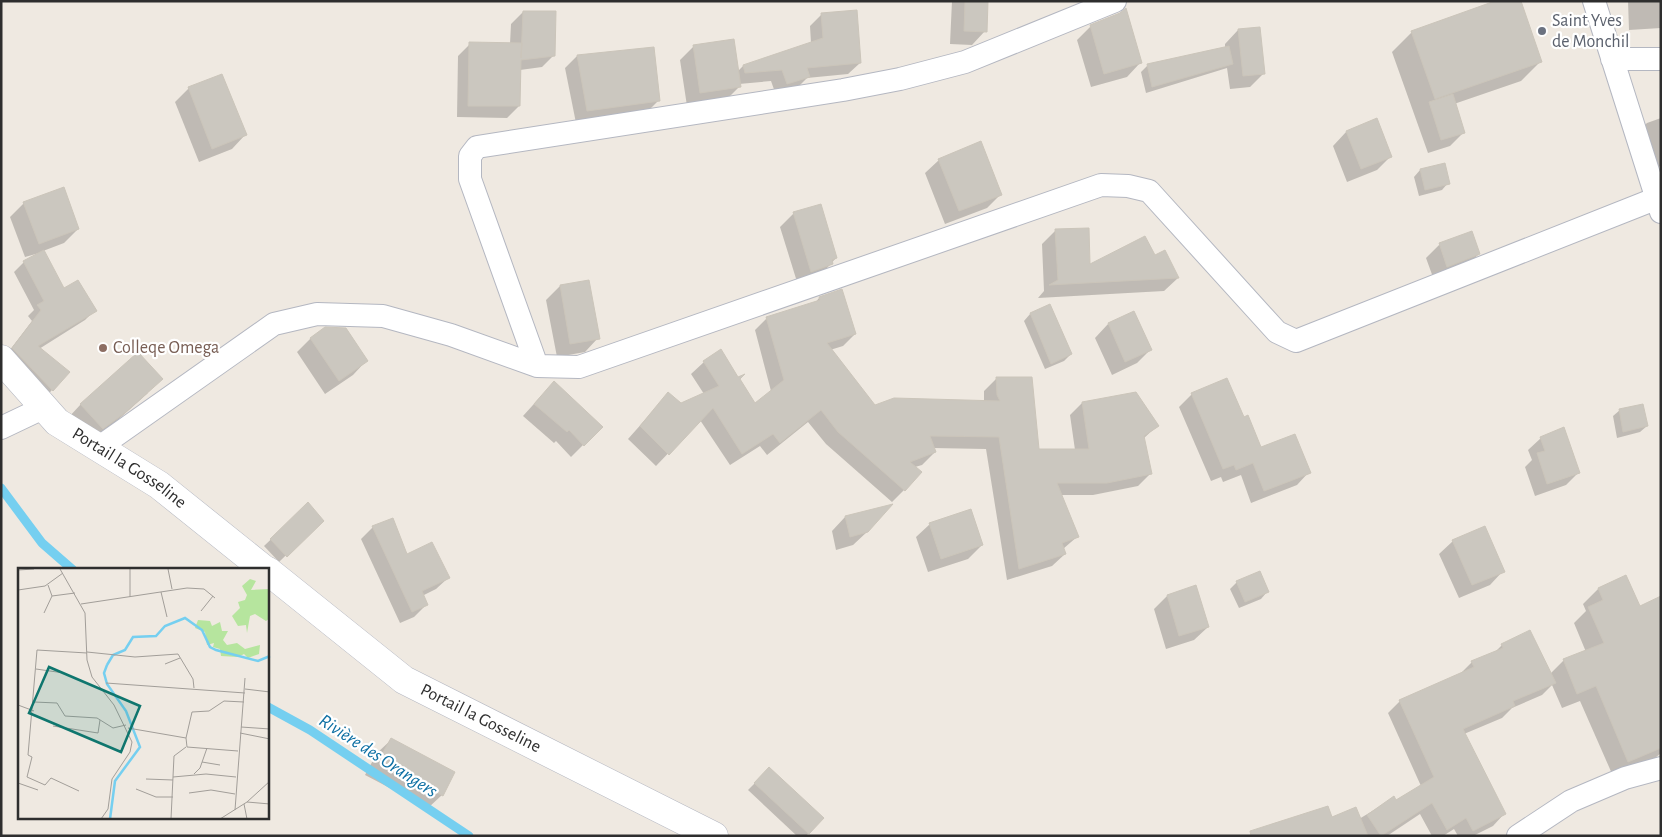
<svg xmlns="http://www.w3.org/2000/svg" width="1662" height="837" font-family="'Alegreya Sans',sans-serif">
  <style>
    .shadow { fill: #0003 }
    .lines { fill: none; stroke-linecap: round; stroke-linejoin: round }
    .stream { stroke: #75cff0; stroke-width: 9 }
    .building { fill: #cbc7bf; stroke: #cbc5ba }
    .minor-casing { stroke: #b4b7c1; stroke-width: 24 }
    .tertiary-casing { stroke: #b4b7c1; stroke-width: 29 }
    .minor { stroke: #fff; stroke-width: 22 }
    .tertiary { stroke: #fff; stroke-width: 28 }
    .worship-dot { fill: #6b7280; stroke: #fff; stroke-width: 2 }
    .education-dot { fill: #8d6e63; stroke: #fff; stroke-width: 2 }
    .labels { text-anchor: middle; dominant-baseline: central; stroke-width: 4.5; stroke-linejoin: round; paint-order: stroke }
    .worship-label { font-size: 18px; fill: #5b616d; stroke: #fff; text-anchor: start }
    .education-label { font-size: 18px; fill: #785e54; stroke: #fff; text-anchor: start }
    .street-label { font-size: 18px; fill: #2e2e2e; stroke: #fff }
    .water-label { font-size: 19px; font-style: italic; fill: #0d6fa3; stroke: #fff }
    .inset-river { fill: none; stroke: #75cff0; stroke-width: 2.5 }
    .inset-road { fill: none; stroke: #a29e99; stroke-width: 1 }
    .view { fill: #0f766e; fill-opacity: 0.15; stroke: #0f766e; stroke-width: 2.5 }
    .inset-edge { fill: none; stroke: #2e2e2e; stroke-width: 2.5 }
  </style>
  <rect width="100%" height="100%" fill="#efe9e1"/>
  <path class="shadow" d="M 952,1 L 986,1 L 985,31 L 972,45 L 950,44 Z
    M 1628,1 L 1661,1 L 1661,28 L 1629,30 Z
    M 523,12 L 554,55 L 542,67 L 520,70 L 519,106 L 507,118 L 457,117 L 458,56 L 470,44 L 510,44 L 511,24 Z
    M 822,14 L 860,63 L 848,74 L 807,78 L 797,88 L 776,95 L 771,81 L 739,84 L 740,86 L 726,100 L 687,106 L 680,60 L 694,46 L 737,72 L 743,66 L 811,43 L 810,26 Z
    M 1091,26 L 1140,63 L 1127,77 L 1091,87 L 1077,40 Z
    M 1238,30 L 1264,73 L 1250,87 L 1230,89 L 1227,68 L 1146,93 L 1141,72 L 1147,66 L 1225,48 L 1225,44 Z
    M 1412,32 L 1541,61 L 1521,81 L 1454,104 L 1464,132 L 1450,146 L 1428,153 L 1392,52 Z
    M 577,56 L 658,101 L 646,113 L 576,123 L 565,68 Z
    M 189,88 L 245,135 L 232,149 L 199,162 L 175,102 Z
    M 1661,118 L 1661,166 L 1644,171 L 1633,136 L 1647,123 Z
    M 1376,120 L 1391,156 L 1377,170 L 1347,182 L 1333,146 L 1346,132 Z
    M 939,160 L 1000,195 L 987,208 L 945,224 L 925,173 Z
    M 1444,165 L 1448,183 L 1442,190 L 1419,196 L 1414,177 L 1420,170 Z
    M 24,203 L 78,229 L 64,243 L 43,251 L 64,290 L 95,310 L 85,320 L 39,349 L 52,390 L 43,400 L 3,359 L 32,321 L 28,316 L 34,310 L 14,272 L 24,262 L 43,252 L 25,257 L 10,217 Z
    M 794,213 L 836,258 L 818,278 L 798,285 L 780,227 Z
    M 1056,230 L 1089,266 L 1178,278 L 1164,291 L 1038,298 L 1044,291 L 1042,244 Z
    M 1440,244 L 1479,254 L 1465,267 L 1434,280 L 1426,258 Z
    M 588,281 L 598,338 L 585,352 L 557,357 L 546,300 L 560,286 Z
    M 841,291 L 855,334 L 843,346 L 830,350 L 874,406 L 984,401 L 984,391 L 996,379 L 1038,450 L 1075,450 L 1070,415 L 1082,403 L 1157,426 L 1143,439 L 1150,474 L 1138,486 L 1093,495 L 1061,495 L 1078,536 L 1063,549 L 1065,554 L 1052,566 L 1007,580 L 986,449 L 933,448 L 935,452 L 922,465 L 915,467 L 904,490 L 892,502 L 826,444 L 808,422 L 767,455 L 760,446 L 730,465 L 700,420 L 656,466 L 628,439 L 668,394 L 680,404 L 704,394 L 691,374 L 704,362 L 738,379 L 754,405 L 771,391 L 755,330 L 767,318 L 815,303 L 819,298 Z
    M 1050,306 L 1071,354 L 1064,361 L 1045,369 L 1024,321 L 1030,314 Z
    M 1108,324 L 1151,349 L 1137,363 L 1112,375 L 1095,338 Z
    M 311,338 L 366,361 L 353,375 L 325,394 L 297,352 Z
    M 148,393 L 111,426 L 89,441 L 68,418 L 81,404 Z
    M 1192,394 L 1243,418 L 1260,448 L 1309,472 L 1297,485 L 1251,503 L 1241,475 L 1223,482 L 1221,477 L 1211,481 L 1179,407 Z
    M 542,395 L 601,427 L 571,457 L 556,441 L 554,443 L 523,416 Z
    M 1620,410 L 1647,426 L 1640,432 L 1617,438 L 1613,416 Z
    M 1541,438 L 1578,473 L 1566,485 L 1535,496 L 1525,467 L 1532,460 L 1528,450 Z
    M 308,504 L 322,520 L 279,562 L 264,546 Z
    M 845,517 L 868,531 L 853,545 L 836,550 L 832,531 Z
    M 930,524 L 982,545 L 968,559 L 928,572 L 916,537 Z
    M 373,527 L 406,555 L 448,578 L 436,589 L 422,596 L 426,605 L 414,617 L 400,623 L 361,539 Z
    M 1453,541 L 1503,571 L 1490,585 L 1459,598 L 1439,554 Z
    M 1625,577 L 1639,607 L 1661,598 L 1661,753 L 1655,758 L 1613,776 L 1580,701 L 1562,708 L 1552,685 L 1542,695 L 1512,708 L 1502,718 L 1464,734 L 1504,814 L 1493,826 L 1473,836 L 1458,836 L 1454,829 L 1443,836 L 1432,836 L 1420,814 L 1387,836 L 1276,836 L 1331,818 L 1359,819 L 1394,798 L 1396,801 L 1421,786 L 1388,713 L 1400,701 L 1460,674 L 1472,662 L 1493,654 L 1502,645 L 1550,674 L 1563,661 L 1586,652 L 1574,623 L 1586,611 L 1583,604 L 1598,589 Z
    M 1237,582 L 1267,592 L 1261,599 L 1239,608 L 1230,589 Z
    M 1196,587 L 1208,627 L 1194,640 L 1166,649 L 1154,609 L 1167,596 Z
    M 391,740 L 442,795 L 428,808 L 365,775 L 377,753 Z
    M 769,769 L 822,818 L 806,836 L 797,836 L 748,790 Z"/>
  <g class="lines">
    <path class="stream" d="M 1,488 L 42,543 L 73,570
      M 268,707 L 310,730 L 469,836"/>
  </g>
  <path class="building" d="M 965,1 L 988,1 L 987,32 L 964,31 Z
    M 1495,1 L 1521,1 L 1542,62 L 1435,99 L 1411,31 Z
    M 1126,8 L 1142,63 L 1104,74 L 1090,25 L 1120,13 Z
    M 857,10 L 861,63 L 807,68 L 810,77 L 787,84 L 782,70 L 745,73 L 743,65 L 823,38 L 821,13 Z
    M 523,11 L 556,11 L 555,56 L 521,60 L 520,106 L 468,106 L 469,42 L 522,43 L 521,58 Z
    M 1260,27 L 1265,74 L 1243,76 L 1238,29 Z
    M 734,39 L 741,87 L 700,93 L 693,45 Z
    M 1229,46 L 1233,64 L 1152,87 L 1147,64 Z
    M 654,47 L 660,101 L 587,111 L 577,55 Z
    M 222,74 L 247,135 L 212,149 L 188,87 Z
    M 1453,94 L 1465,133 L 1441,140 L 1429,102 Z
    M 1377,118 L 1392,157 L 1361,169 L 1346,131 Z
    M 981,141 L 1002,195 L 959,211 L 938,159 Z
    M 1445,163 L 1450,184 L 1425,190 L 1420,169 Z
    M 64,187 L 79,229 L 39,244 L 23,202 Z
    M 821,204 L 837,258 L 832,260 L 833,264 L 811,272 L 793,212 Z
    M 1089,228 L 1090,264 L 1145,236 L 1155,255 L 1165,250 L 1179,278 L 1049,285 L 1058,280 L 1055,229 Z
    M 1472,231 L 1480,254 L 1447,267 L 1439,243 Z
    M 44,250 L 64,288 L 78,280 L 97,311 L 38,346 L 70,372 L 53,391 L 12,348 L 41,310 L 37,305 L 44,301 L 23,261 Z
    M 589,280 L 600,339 L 570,344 L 560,285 Z
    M 842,289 L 856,334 L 827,343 L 875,405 L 894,398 L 1000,401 L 997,395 L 996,377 L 1032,377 L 1039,449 L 1089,449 L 1082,402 L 1136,392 L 1159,426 L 1144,436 L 1152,474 L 1107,483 L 1057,483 L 1079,537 L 1062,543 L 1066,554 L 1019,569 L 999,437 L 930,436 L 936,452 L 910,462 L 922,472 L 905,491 L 838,432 L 821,410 L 780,443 L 773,434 L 742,454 L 713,408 L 669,455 L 640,426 L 668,392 L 681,403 L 719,386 L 703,361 L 721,349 L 738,377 L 745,374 L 740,379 L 755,403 L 784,380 L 766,317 L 820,300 L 819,297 Z
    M 1050,304 L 1072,354 L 1051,364 L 1030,313 Z
    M 1134,311 L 1152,350 L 1125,362 L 1108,323 Z
    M 325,327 L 346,328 L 368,361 L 339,381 L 310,338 Z
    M 138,352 L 163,379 L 126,412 L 103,429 L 80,404 Z
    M 1227,378 L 1244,417 L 1248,415 L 1261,447 L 1295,434 L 1311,473 L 1264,491 L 1253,463 L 1236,470 L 1234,465 L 1223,469 L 1191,393 Z
    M 554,381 L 603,427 L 584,446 L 569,430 L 567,432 L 534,404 Z
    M 1643,404 L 1648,426 L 1623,432 L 1619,409 Z
    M 1564,427 L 1580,473 L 1547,484 L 1537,453 L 1545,451 L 1540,437 Z
    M 308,502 L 324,521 L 287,557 L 270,539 Z
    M 893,504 L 868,532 L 850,537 L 845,516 Z
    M 971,509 L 983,545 L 941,559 L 929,523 Z
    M 393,518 L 407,554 L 432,542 L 450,578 L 422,591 L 428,605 L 412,612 L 372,526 Z
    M 1485,526 L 1505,572 L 1472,585 L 1452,540 Z
    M 1260,571 L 1269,592 L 1245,602 L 1236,581 Z
    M 1626,575 L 1640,606 L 1661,596 L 1661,748 L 1628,762 L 1596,686 L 1577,694 L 1563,659 L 1604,643 L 1588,607 L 1603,600 L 1598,588 Z
    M 1196,585 L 1209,627 L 1179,636 L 1167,595 Z
    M 1530,630 L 1556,683 L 1513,701 L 1515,706 L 1463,729 L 1506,814 L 1473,831 L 1466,818 L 1447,830 L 1432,803 L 1381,836 L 1367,815 L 1394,796 L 1396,800 L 1434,777 L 1399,700 L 1474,667 L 1471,661 L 1503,648 L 1501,644 Z
    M 391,738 L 455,772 L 443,796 L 378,761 Z
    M 769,767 L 824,818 L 809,834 L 754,783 Z
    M 1328,806 L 1332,817 L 1356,807 L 1368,836 L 1251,836 L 1250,831 Z"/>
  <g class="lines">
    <defs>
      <path id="minor" d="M 1594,1 L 1661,212
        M 1612,59 L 1661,59
        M 537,366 L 470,179 L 470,156 L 477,147 L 843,90 L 900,79 L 965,62 L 1115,1
        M 1,428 L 43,408
        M 98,448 L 274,324 L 317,314 L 383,316 L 451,335 L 537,366 L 579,367 L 1101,185 L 1128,186 L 1149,191 L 1277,332 L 1296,341 L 1655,199
        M 1518,836 L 1571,801 L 1625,778 L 1661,768"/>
      <g id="tertiary">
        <path id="s1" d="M 1,359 L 57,422 L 159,485 L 265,570"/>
        <path id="s2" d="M 268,571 L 404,680 L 714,836"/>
      </g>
    </defs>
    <use href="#minor" class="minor-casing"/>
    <use href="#tertiary" class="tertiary-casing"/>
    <use href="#minor" class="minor"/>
    <use href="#tertiary" class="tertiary"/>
  </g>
  <circle class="worship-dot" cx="1542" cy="31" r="5"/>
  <circle class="education-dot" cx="103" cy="348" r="5"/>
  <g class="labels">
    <g class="worship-label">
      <text x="1552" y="21">Saint Yves<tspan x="1552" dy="21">de Monchil</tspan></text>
    </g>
    <g class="education-label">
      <text x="113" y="348">Colleqe Omega</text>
    </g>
    <g class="street-label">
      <text stroke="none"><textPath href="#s1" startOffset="170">Portail la Gosseline</textPath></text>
      <text stroke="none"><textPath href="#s2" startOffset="260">Portail la Gosseline</textPath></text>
    </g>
    <g class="water-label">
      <text transform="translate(378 756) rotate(33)">Rivière des Orangers</text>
    </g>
  </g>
  <g transform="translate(18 568)">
    <rect width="251" height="251" fill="#efe9e1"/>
    <path d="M 232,11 L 238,13 L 233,22 L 251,21 L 252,50 L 248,53 L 237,46 L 232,48 L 229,65 L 228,57 L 220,58 L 214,48 L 222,40 L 220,34 L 227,32 L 229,27 L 224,18 ZM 180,52 L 192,53 L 194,58 L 202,54 L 204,63 L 210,63 L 205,72 L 209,77 L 219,75 L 227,81 L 242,77 L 241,86 L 230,90 L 226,86 L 220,89 L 203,88 L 202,81 L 195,79 L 196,75 L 189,77 L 187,64 L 177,60 Z" fill="#b6e59e"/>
    <path class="inset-river" d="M 89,97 L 86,105 L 89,116 L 108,143 L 122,179 L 97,213 L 92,251M 89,97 L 95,87 L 107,82 L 115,69 L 138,68 L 147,58 L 167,50 L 184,62 L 192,79 L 198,82 L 240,93 L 252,88"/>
    <path class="inset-road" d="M 42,1 L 67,45 L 69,92 L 74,109 L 96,137 L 114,174 L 112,184 L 94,211 L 90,241 L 83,251M 150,1 L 154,21M 0,2 L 16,1M 0,22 L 27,18 L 45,5M 143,24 L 149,49M 34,28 L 57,25M 112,29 L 112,1M 63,36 L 169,20 L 186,21 L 197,30M 183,43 L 195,28M 26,45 L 34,28 L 30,17M 69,84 L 117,89 L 160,86 L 175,111 L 176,120M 147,96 L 162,90M 18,101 L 46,105M 88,115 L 227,125M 227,121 L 252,124M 16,134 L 39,135 L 47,148 L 79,150 L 95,160 L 108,157M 0,137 L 16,143M 35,158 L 80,165 L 82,152M 223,159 L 252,161M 110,160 L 168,170M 222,165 L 252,171M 220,183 L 169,179 L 168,170 L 174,144 L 191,143 L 206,133 L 226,134M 10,187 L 19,82 L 69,85M 10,187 L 14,189 L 9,209 L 27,217 L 33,210 L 61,223M 184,194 L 202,197M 176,206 L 182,200 L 189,180M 155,209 L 188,206 L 218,209M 128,211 L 155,212M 0,215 L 20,222M 118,221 L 138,229 L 155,229M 171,225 L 193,222 L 217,226M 229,234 L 252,236M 226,236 L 229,251M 217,242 L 227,110M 153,251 L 156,188 L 168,179M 202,251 L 229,234 L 252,213"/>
    <path class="view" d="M 31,99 L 122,138 L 103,184 L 11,145 Z"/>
    <rect width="251" height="251" class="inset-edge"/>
  </g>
  <rect width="1662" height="837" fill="none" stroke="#2e2e2e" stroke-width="5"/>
</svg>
